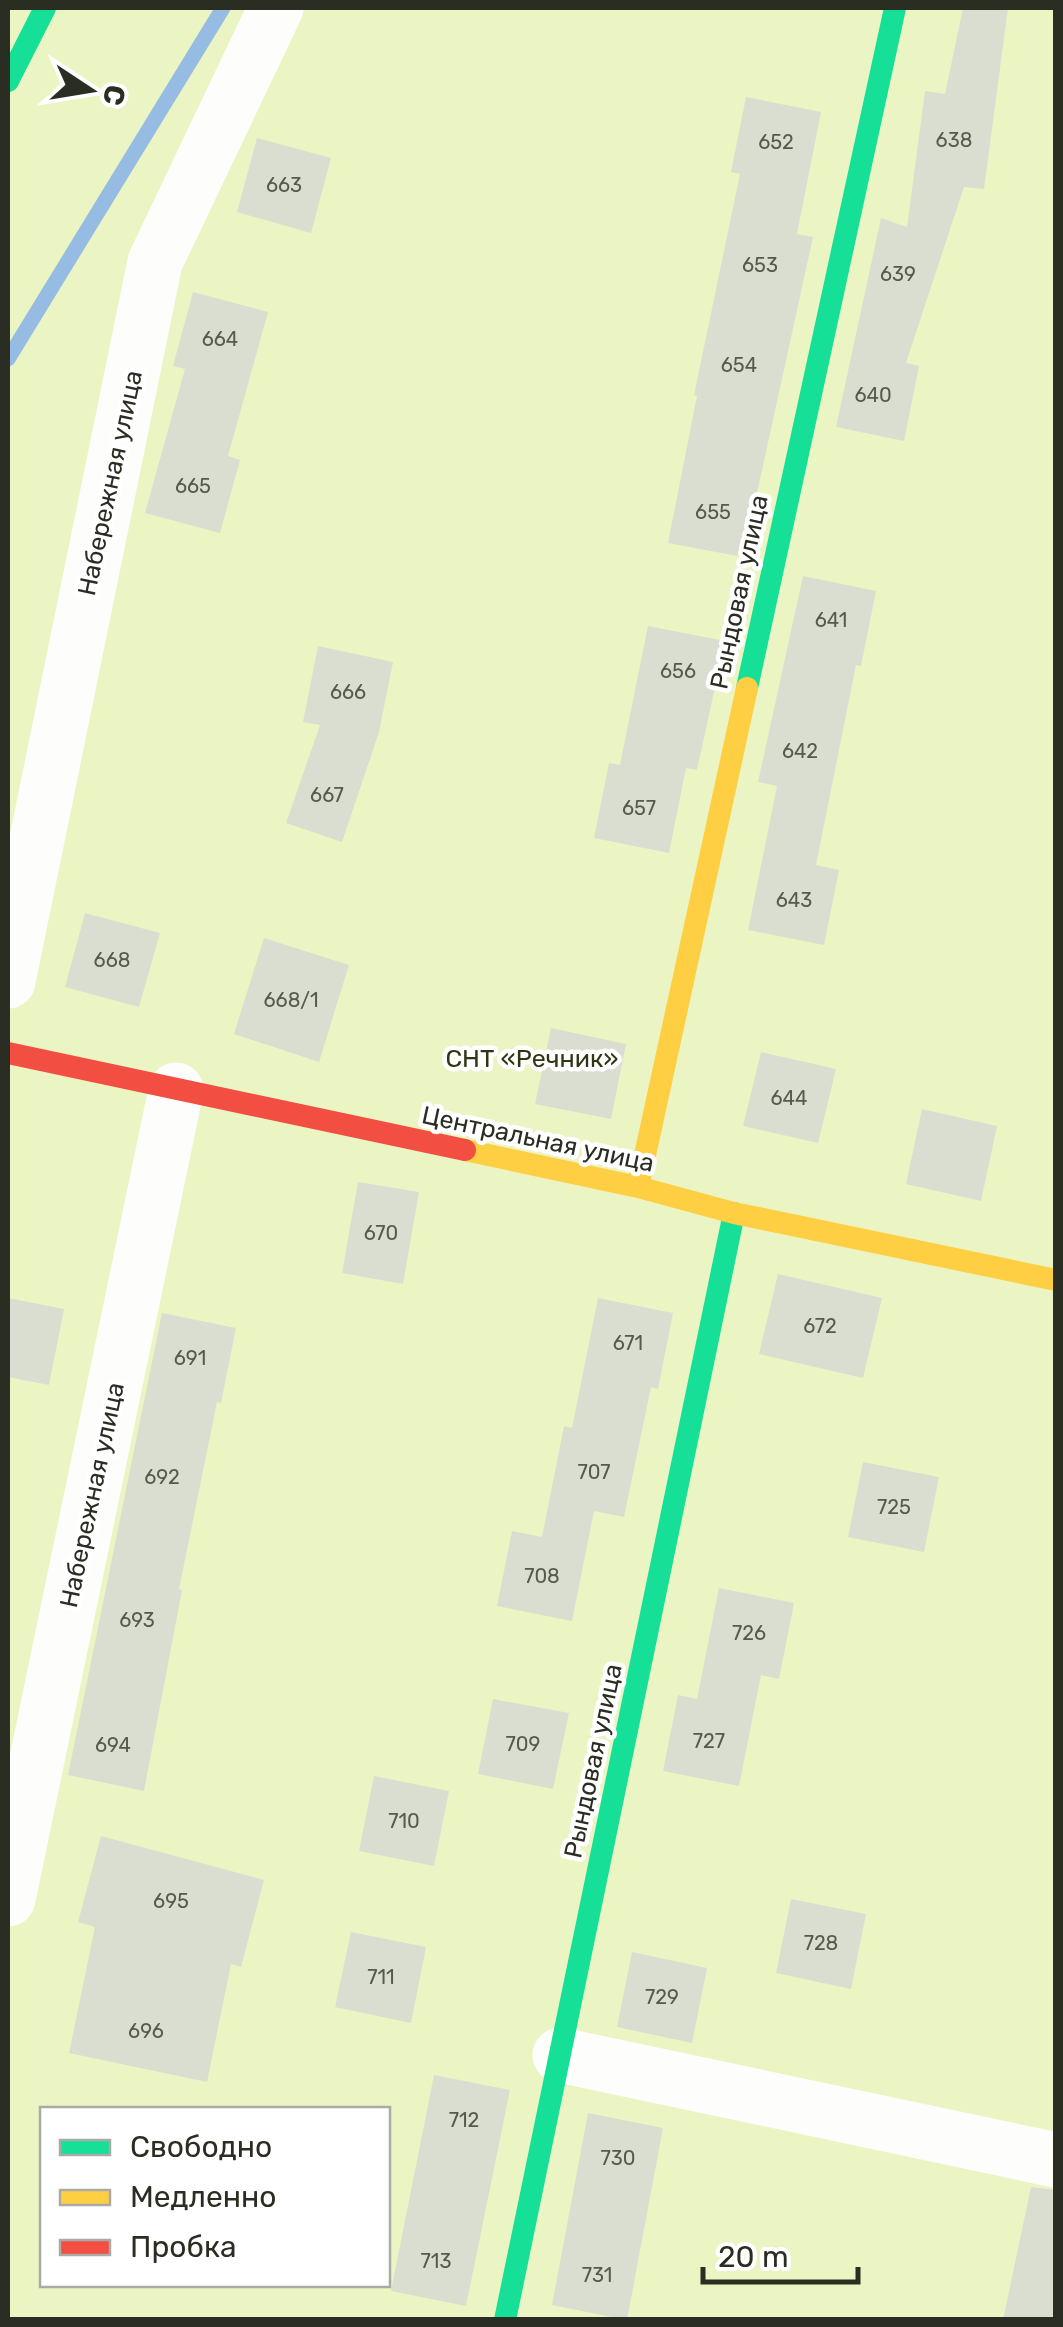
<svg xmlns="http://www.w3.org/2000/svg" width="1063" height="2327" font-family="Rubik,sans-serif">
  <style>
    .green { fill: #eaf5c3; fill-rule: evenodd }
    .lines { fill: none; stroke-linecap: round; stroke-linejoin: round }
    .stream { stroke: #97bce3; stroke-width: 15 }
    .building { fill: #daded0 }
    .street { stroke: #fdfefc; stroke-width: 55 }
    .fast { stroke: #16e098; stroke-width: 22 }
    .slow { stroke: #ffcf43; stroke-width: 22 }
    .jam { stroke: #f24e42; stroke-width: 22 }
    .labels { text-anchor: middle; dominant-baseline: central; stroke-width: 9; stroke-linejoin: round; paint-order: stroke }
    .number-label { font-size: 20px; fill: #56594e }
    .street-label { font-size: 25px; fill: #2a2d22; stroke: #fff }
    .park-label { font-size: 25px; fill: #2e3512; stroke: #fff }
  </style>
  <rect width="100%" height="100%" fill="#f4f8e8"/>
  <path class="green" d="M 8,8 L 1055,8 L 1055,2319 L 8,2320 ZM 42,2110 L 388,2110 L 388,2284 L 42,2284 Z"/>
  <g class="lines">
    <path class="stream" d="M 8,359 L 223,8"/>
  </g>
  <path class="building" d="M 963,8 L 1008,8 L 984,189 L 964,187 L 906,363 L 919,366 L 904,441 L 836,427 L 881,218 L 907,227 L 925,91 L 945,94 Z
    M 746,97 L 821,112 L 797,234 L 813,237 L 743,557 L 668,543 L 697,396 L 694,395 L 740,174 L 731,172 Z
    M 257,138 L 331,158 L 311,233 L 237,212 Z
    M 193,292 L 268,312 L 228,456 L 240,460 L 220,533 L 145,513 L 185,369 L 173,366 Z
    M 803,576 L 876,591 L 861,666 L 856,665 L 816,865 L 839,870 L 824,945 L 748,930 L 777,786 L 758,782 Z
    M 648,626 L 725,641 L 697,770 L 686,768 L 669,853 L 594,838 L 609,763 L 620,765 Z
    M 318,646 L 393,662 L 379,732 L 342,842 L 286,823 L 320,725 L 303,722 Z
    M 85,913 L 160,933 L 139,1007 L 65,987 Z
    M 264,938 L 349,965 L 319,1062 L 234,1034 Z
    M 551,1028 L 626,1044 L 611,1119 L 535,1104 Z
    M 761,1052 L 836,1069 L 818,1143 L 743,1126 Z
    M 922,1109 L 997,1126 L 981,1201 L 906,1184 Z
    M 358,1182 L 419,1192 L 403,1284 L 342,1273 Z
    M 778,1274 L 882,1298 L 863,1378 L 759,1354 Z
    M 8,1298 L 64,1309 L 49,1385 L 8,1377 Z
    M 598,1298 L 673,1313 L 658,1389 L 651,1387 L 624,1517 L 594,1511 L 572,1621 L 497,1606 L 512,1531 L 542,1537 L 564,1426 L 572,1428 Z
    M 162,1313 L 236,1328 L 221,1403 L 217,1402 L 179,1589 L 182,1590 L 144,1791 L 68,1775 Z
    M 863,1462 L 939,1477 L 924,1552 L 848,1537 Z
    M 719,1588 L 794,1603 L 779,1679 L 761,1675 L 739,1786 L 663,1771 L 678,1695 L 697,1699 Z
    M 493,1699 L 569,1713 L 553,1789 L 478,1774 Z
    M 374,1776 L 449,1791 L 434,1866 L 359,1851 Z
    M 101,1836 L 264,1880 L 241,1967 L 231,1964 L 207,2082 L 69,2053 L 95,1927 L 78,1922 Z
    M 791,1899 L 866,1914 L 851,1989 L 776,1973 Z
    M 351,1932 L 426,1947 L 411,2023 L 335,2007 Z
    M 632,1952 L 707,1968 L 692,2043 L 617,2027 Z
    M 434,2075 L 510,2090 L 466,2306 L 391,2291 Z
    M 588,2113 L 663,2128 L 627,2320 L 552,2305 Z
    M 1031,2187 L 1056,2190 L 1056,2320 L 1003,2320 Z"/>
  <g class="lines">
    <path class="street" d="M 8,981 L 155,262 L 276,8
      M 8,1899 L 176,1090
      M 560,2055 L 1056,2160"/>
    <path class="fast" d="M 8,81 L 45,8
      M 747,688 L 895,8
      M 505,2320 L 734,1213"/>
    <path class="slow" d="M 465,1150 L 638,1187 L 734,1213 L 1056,1280
      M 638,1187 L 747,688"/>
    <path class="jam" d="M 8,1053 L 465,1150"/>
  </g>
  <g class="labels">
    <g class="number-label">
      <text x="954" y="140">638</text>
      <text x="776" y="142">652</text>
      <text x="284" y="185">663</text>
      <text x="760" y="265">653</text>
      <text x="898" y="274">639</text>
      <text x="220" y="339">664</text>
      <text x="739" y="365">654</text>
      <text x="873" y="395">640</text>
      <text x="193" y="486">665</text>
      <text x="713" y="512">655</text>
      <text x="831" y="620">641</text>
      <text x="678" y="671">656</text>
      <text x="348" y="692">666</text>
      <text x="800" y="751">642</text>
      <text x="327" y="795">667</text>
      <text x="639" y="808">657</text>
      <text x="794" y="900">643</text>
      <text x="112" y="960">668</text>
      <text x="291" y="1000">668/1</text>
      <text x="789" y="1098">644</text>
      <text x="381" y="1233">670</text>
      <text x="820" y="1326">672</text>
      <text x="628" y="1343">671</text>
      <text x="190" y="1358">691</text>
      <text x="594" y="1472">707</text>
      <text x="162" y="1477">692</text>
      <text x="894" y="1507">725</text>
      <text x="542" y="1576">708</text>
      <text x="137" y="1620">693</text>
      <text x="749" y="1633">726</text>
      <text x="709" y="1741">727</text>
      <text x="523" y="1744">709</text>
      <text x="113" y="1745">694</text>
      <text x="404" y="1821">710</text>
      <text x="171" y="1901">695</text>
      <text x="821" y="1943">728</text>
      <text x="381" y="1977">711</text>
      <text x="662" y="1997">729</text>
      <text x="146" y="2031">696</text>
      <text x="464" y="2120">712</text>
      <text x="618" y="2158">730</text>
      <text x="436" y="2261">713</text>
      <text x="597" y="2275">731</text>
    </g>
    <g class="street-label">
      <text transform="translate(110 483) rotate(-78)">Набережная улица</text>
      <text transform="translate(739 592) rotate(-78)">Рындовая улица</text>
      <text transform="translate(538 1139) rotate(12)">Центральная улица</text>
      <text transform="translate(92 1495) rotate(-78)">Набережная улица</text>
      <text transform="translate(593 1761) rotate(-78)">Рындовая улица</text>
    </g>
    <g class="park-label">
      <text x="532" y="1058">СНТ «Речник»</text>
    </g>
  </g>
  <rect width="1063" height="2327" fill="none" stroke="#2a2d22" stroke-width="20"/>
  <rect x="40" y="2107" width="350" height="180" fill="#ffffff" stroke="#aaaba7" stroke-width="2.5"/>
  <rect x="60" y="2140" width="50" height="15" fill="#16e098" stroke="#aaaba7" stroke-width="2.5"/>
  <text x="130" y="2157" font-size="30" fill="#2a2d22">Свободно</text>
  <rect x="60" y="2190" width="50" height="15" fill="#ffcf43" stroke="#aaaba7" stroke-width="2.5"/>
  <text x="130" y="2207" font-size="30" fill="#2a2d22">Медленно</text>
  <rect x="60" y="2240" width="50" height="15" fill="#f24e42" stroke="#aaaba7" stroke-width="2.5"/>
  <text x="130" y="2257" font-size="30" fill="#2a2d22">Пробка</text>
  <g transform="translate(90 90) rotate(102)" stroke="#ffffff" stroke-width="8" paint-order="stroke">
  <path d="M0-8L18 38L0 25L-18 38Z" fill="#2a2d22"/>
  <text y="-15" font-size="28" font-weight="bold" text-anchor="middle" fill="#2a2d22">С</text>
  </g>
  <path d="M703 2267v15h155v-15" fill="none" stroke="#2a2d22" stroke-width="5"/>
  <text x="718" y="2267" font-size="30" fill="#2a2d22" stroke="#ffffff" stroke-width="8" paint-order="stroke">20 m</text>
</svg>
